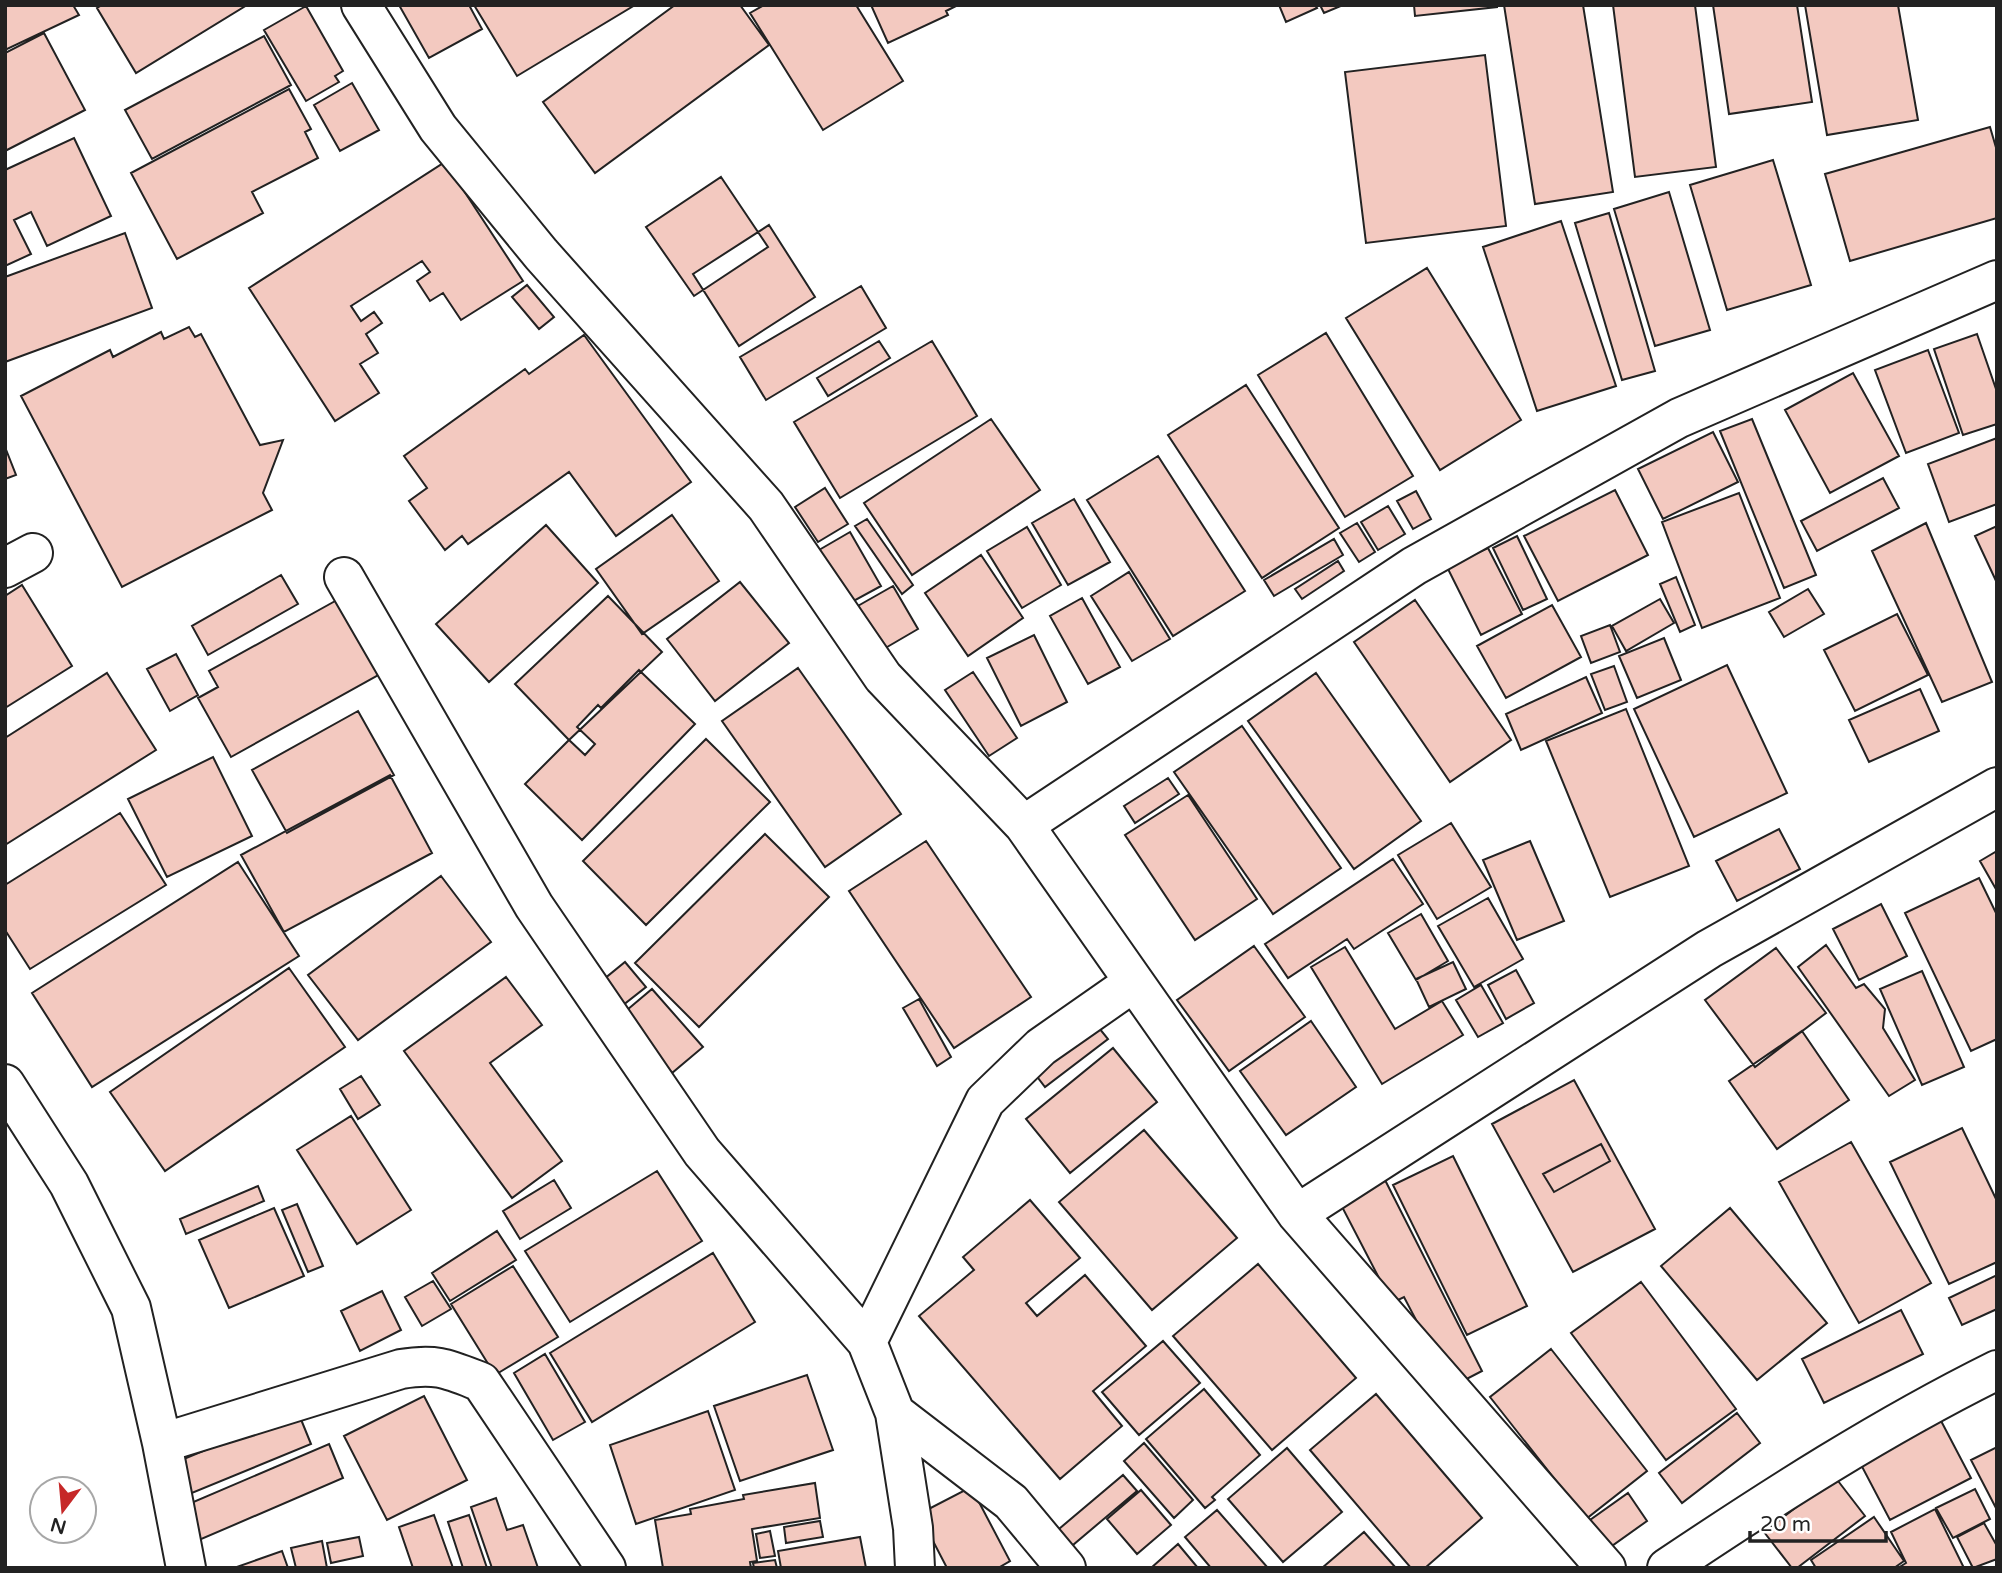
<svg xmlns="http://www.w3.org/2000/svg" width="2002" height="1573" font-family="'Varela Round',sans-serif">
  <style>
    .building { fill: #f3c9c0; stroke: #222; stroke-width: 2; fill-rule: evenodd }
    .lines { fill: none; stroke-linecap: round; stroke-linejoin: round }
    .minor-casing { stroke: #222; stroke-width: 42 }
    .minor { stroke: #fff; stroke-width: 38 }
  </style>
  <rect width="100%" height="100%" fill="#fff"/>
  <path class="building" d="M 5,5 L 73,5 L 79,15 L 5,50 Z
    M 102,5 L 247,5 L 136,73 L 97,8 Z
    M 399,5 L 469,5 L 482,29 L 429,58 Z
    M 474,5 L 635,5 L 517,76 Z
    M 675,5 L 740,5 L 769,45 L 595,173 L 543,102 Z
    M 764,5 L 856,5 L 903,81 L 823,130 L 750,13 Z
    M 871,5 L 958,5 L 946,11 L 948,15 L 888,43 Z
    M 1279,5 L 1315,5 L 1317,8 L 1286,22 Z
    M 1320,5 L 1343,5 L 1324,13 Z
    M 1414,5 L 1497,5 L 1497,7 L 1415,16 Z
    M 1504,5 L 1583,5 L 1613,192 L 1535,204 Z
    M 1613,5 L 1695,5 L 1716,167 L 1635,177 Z
    M 1713,5 L 1797,5 L 1812,102 L 1729,114 Z
    M 1805,5 L 1898,5 L 1918,120 L 1827,135 Z
    M 306,6 L 343,71 L 335,76 L 339,82 L 306,101 L 264,30 Z
    M 44,33 L 85,110 L 5,151 L 5,53 Z
    M 264,36 L 291,85 L 152,159 L 125,110 Z
    M 1485,55 L 1506,226 L 1366,243 L 1345,72 Z
    M 352,83 L 379,130 L 340,151 L 314,105 Z
    M 289,89 L 311,129 L 305,132 L 318,158 L 252,192 L 263,213 L 177,259 L 131,173 Z
    M 1990,127 L 1997,151 L 1997,218 L 1850,261 L 1825,174 Z
    M 74,138 L 111,216 L 47,246 L 31,212 L 14,220 L 31,254 L 5,266 L 5,170 Z
    M 1773,160 L 1811,285 L 1727,310 L 1690,185 Z
    M 445,162 L 523,281 L 461,320 L 443,293 L 430,301 L 417,281 L 430,272 L 422,261 L 351,306 L 361,321 L 374,312 L 382,323 L 366,334 L 378,353 L 360,364 L 379,393 L 335,421 L 249,288 Z
    M 721,177 L 768,247 L 694,296 L 646,227 Z
    M 1669,192 L 1710,330 L 1655,346 L 1614,209 Z
    M 1609,213 L 1655,371 L 1622,380 L 1575,223 Z
    M 1561,221 L 1616,386 L 1537,411 L 1483,247 Z
    M 769,225 L 815,297 L 739,346 L 693,274 Z
    M 125,233 L 152,308 L 5,362 L 5,277 Z
    M 1427,268 L 1521,420 L 1440,470 L 1346,318 Z
    M 527,285 L 554,317 L 539,329 L 512,297 Z
    M 861,286 L 886,328 L 766,400 L 740,357 Z
    M 189,327 L 195,337 L 201,334 L 260,445 L 283,440 L 263,493 L 272,510 L 122,587 L 21,396 L 110,350 L 113,357 L 161,332 L 164,339 Z
    M 1326,333 L 1413,476 L 1345,517 L 1258,375 Z
    M 1977,334 L 1997,392 L 1997,424 L 1963,435 L 1934,349 Z
    M 584,335 L 691,482 L 616,536 L 569,472 L 468,544 L 462,536 L 445,550 L 409,501 L 427,488 L 404,456 L 525,369 L 529,374 Z
    M 879,341 L 890,358 L 828,396 L 817,378 Z
    M 932,341 L 977,416 L 840,498 L 794,422 Z
    M 1928,350 L 1959,433 L 1906,453 L 1875,370 Z
    M 1853,373 L 1899,456 L 1830,493 L 1785,410 Z
    M 1246,385 L 1339,528 L 1262,578 L 1168,435 Z
    M 991,419 L 1040,490 L 912,575 L 864,503 Z
    M 1752,419 L 1816,575 L 1784,588 L 1720,431 Z
    M 1713,432 L 1738,482 L 1663,519 L 1638,469 Z
    M 1997,438 L 1997,504 L 1949,522 L 1928,464 Z
    M 5,447 L 16,475 L 5,479 Z
    M 1158,456 L 1245,591 L 1173,636 L 1087,500 Z
    M 1883,478 L 1899,508 L 1817,551 L 1801,521 Z
    M 825,488 L 848,524 L 818,542 L 795,507 Z
    M 1615,490 L 1648,555 L 1558,601 L 1524,536 Z
    M 1416,491 L 1431,519 L 1413,529 L 1397,501 Z
    M 1739,493 L 1780,598 L 1702,628 L 1662,522 Z
    M 1074,499 L 1110,562 L 1068,585 L 1032,523 Z
    M 1388,506 L 1405,534 L 1378,550 L 1361,522 Z
    M 672,515 L 719,581 L 642,634 L 596,569 Z
    M 867,519 L 913,585 L 902,594 L 855,526 Z
    M 1357,523 L 1375,552 L 1359,562 L 1340,533 Z
    M 1926,523 L 1992,682 L 1942,702 L 1872,551 Z
    M 546,525 L 598,583 L 489,682 L 436,624 Z
    M 1997,526 L 1997,583 L 1975,536 Z
    M 1027,527 L 1061,585 L 1022,608 L 987,551 Z
    M 850,532 L 881,586 L 850,603 L 819,550 Z
    M 1517,536 L 1547,599 L 1523,610 L 1493,548 Z
    M 1334,539 L 1343,555 L 1274,596 L 1264,580 Z
    M 1488,548 L 1522,614 L 1481,635 L 1447,567 Z
    M 981,555 L 1023,618 L 968,656 L 925,593 Z
    M 1338,561 L 1344,571 L 1302,599 L 1295,589 Z
    M 1129,572 L 1170,639 L 1132,661 L 1091,596 Z
    M 281,575 L 298,604 L 208,655 L 192,626 Z
    M 1676,577 L 1695,625 L 1680,632 L 1660,584 Z
    M 740,582 L 789,643 L 715,701 L 667,639 Z
    M 22,585 L 72,666 L 5,708 L 5,596 Z
    M 893,586 L 918,629 L 882,650 L 856,607 Z
    M 1808,589 L 1824,614 L 1784,637 L 1769,612 Z
    M 608,596 L 662,652 L 569,740 L 515,684 Z
    M 1082,598 L 1120,667 L 1088,684 L 1050,616 Z
    M 1660,599 L 1674,623 L 1626,651 L 1612,626 Z
    M 337,600 L 380,674 L 231,757 L 198,698 L 218,687 L 209,671 Z
    M 1415,600 L 1511,740 L 1450,782 L 1354,642 Z
    M 1552,605 L 1581,657 L 1506,698 L 1477,646 Z
    M 1897,614 L 1928,675 L 1855,711 L 1824,650 Z
    M 1610,625 L 1620,652 L 1591,663 L 1581,636 Z
    M 1034,635 L 1067,702 L 1021,726 L 987,658 Z
    M 1664,638 L 1681,680 L 1637,698 L 1619,656 Z
    M 176,654 L 198,695 L 170,711 L 147,669 Z
    M 1727,665 L 1787,793 L 1694,837 L 1634,709 Z
    M 1614,666 L 1627,702 L 1605,710 L 1591,674 Z
    M 798,668 L 901,814 L 825,867 L 722,721 Z
    M 639,670 L 695,724 L 582,840 L 525,784 L 569,740 L 585,755 L 595,744 L 577,727 L 598,705 L 601,708 Z
    M 973,672 L 1017,738 L 989,756 L 945,690 Z
    M 107,673 L 156,750 L 5,845 L 5,738 Z
    M 1316,673 L 1421,821 L 1354,869 L 1248,721 Z
    M 1586,677 L 1602,713 L 1521,750 L 1506,714 Z
    M 1920,689 L 1939,731 L 1869,762 L 1849,720 Z
    M 1626,709 L 1689,866 L 1610,897 L 1546,741 Z
    M 358,711 L 394,775 L 287,833 L 252,770 Z
    M 1242,726 L 1341,868 L 1273,914 L 1174,772 Z
    M 706,739 L 770,802 L 646,925 L 583,861 Z
    M 213,757 L 252,836 L 167,877 L 128,799 Z
    M 390,775 L 432,853 L 284,932 L 241,855 Z
    M 1168,778 L 1179,794 L 1135,823 L 1124,806 Z
    M 1188,795 L 1257,899 L 1195,940 L 1125,835 Z
    M 120,813 L 166,885 L 30,969 L 5,930 L 5,885 Z
    M 1451,823 L 1491,887 L 1437,919 L 1398,855 Z
    M 1779,829 L 1800,869 L 1737,901 L 1716,861 Z
    M 765,834 L 829,897 L 699,1027 L 635,963 Z
    M 926,841 L 1031,997 L 954,1048 L 849,891 Z
    M 1530,841 L 1564,921 L 1517,940 L 1483,860 Z
    M 1997,851 L 1997,891 L 1980,861 Z
    M 1393,859 L 1423,904 L 1354,949 L 1347,939 L 1288,978 L 1265,944 Z
    M 238,862 L 299,956 L 92,1087 L 32,993 Z
    M 441,876 L 491,942 L 358,1040 L 308,975 Z
    M 1979,878 L 1997,915 L 1997,1039 L 1971,1051 L 1905,913 Z
    M 1488,898 L 1523,959 L 1474,987 L 1438,926 Z
    M 1881,904 L 1907,956 L 1859,980 L 1833,929 Z
    M 1421,914 L 1448,961 L 1416,980 L 1388,933 Z
    M 1826,945 L 1856,988 L 1864,984 L 1885,1009 L 1883,1028 L 1915,1080 L 1889,1096 L 1798,967 Z
    M 1254,946 L 1305,1017 L 1229,1071 L 1177,1000 Z
    M 1345,947 L 1395,1029 L 1442,1001 L 1463,1035 L 1382,1084 L 1311,967 Z
    M 1776,948 L 1826,1013 L 1755,1067 L 1705,1000 Z
    M 625,962 L 646,987 L 618,1009 L 598,984 Z
    M 1453,962 L 1466,989 L 1429,1007 L 1416,979 Z
    M 289,968 L 345,1047 L 165,1171 L 110,1092 Z
    M 1516,970 L 1534,1003 L 1506,1019 L 1488,985 Z
    M 1922,971 L 1964,1067 L 1922,1085 L 1880,989 Z
    M 506,977 L 542,1025 L 490,1063 L 562,1161 L 512,1198 L 404,1051 Z
    M 1481,985 L 1503,1023 L 1478,1037 L 1456,1000 Z
    M 652,989 L 703,1047 L 672,1073 L 621,1015 Z
    M 919,999 L 951,1057 L 937,1066 L 903,1008 Z
    M 1311,1021 L 1356,1087 L 1286,1135 L 1240,1071 Z
    M 1095,1023 L 1108,1039 L 1045,1087 L 1032,1070 Z
    M 1802,1031 L 1849,1100 L 1777,1149 L 1729,1081 Z
    M 1113,1048 L 1157,1102 L 1070,1173 L 1026,1119 Z
    M 361,1076 L 380,1105 L 358,1119 L 340,1089 Z
    M 1574,1080 L 1655,1229 L 1573,1272 L 1492,1124 ZM 1601,1144 L 1610,1161 L 1554,1192 L 1543,1174 Z
    M 351,1116 L 411,1210 L 357,1244 L 297,1150 Z
    M 1962,1128 L 1997,1201 L 1997,1262 L 1949,1284 L 1890,1162 Z
    M 1144,1130 L 1237,1238 L 1152,1310 L 1059,1202 Z
    M 1851,1142 L 1931,1283 L 1859,1323 L 1779,1182 Z
    M 1601,1144 L 1610,1161 L 1554,1192 L 1543,1174 Z
    M 1453,1156 L 1527,1306 L 1467,1335 L 1393,1185 Z
    M 657,1171 L 702,1241 L 570,1322 L 525,1251 Z
    M 1384,1178 L 1482,1371 L 1457,1384 L 1436,1358 L 1404,1297 L 1392,1303 L 1339,1201 Z
    M 554,1180 L 571,1208 L 520,1239 L 503,1211 Z
    M 258,1186 L 264,1201 L 186,1234 L 180,1219 Z
    M 1030,1200 L 1080,1258 L 1026,1303 L 1037,1316 L 1085,1275 L 1146,1346 L 1093,1391 L 1122,1426 L 1060,1479 L 919,1316 L 974,1270 L 963,1257 Z
    M 297,1204 L 323,1266 L 308,1272 L 282,1210 Z
    M 274,1208 L 304,1276 L 229,1308 L 199,1240 Z
    M 1730,1208 L 1827,1323 L 1757,1380 L 1661,1266 Z
    M 497,1231 L 516,1260 L 450,1301 L 432,1273 Z
    M 713,1253 L 755,1322 L 592,1422 L 550,1353 Z
    M 1258,1264 L 1356,1378 L 1272,1450 L 1173,1336 Z
    M 513,1266 L 558,1337 L 495,1375 L 451,1304 Z
    M 1997,1275 L 1997,1309 L 1962,1325 L 1949,1298 Z
    M 433,1281 L 451,1309 L 422,1326 L 405,1297 Z
    M 1641,1282 L 1736,1409 L 1666,1460 L 1571,1333 Z
    M 382,1291 L 401,1330 L 360,1351 L 341,1311 Z
    M 1901,1310 L 1923,1354 L 1824,1403 L 1802,1359 Z
    M 1163,1341 L 1200,1383 L 1139,1435 L 1102,1392 Z
    M 1551,1349 L 1647,1471 L 1586,1519 L 1490,1397 Z
    M 545,1354 L 585,1422 L 553,1440 L 514,1373 Z
    M 807,1375 L 833,1450 L 740,1481 L 714,1406 Z
    M 1204,1389 L 1260,1455 L 1212,1497 L 1215,1500 L 1205,1508 L 1146,1439 Z
    M 1376,1394 L 1482,1518 L 1425,1568 L 1411,1568 L 1310,1450 Z
    M 424,1396 L 467,1480 L 387,1520 L 344,1436 Z
    M 708,1411 L 735,1490 L 636,1524 L 610,1445 Z
    M 298,1412 L 311,1444 L 187,1495 L 174,1463 Z
    M 1737,1413 L 1760,1443 L 1682,1503 L 1659,1473 Z
    M 1939,1417 L 1971,1478 L 1890,1520 L 1858,1459 Z
    M 1144,1443 L 1193,1500 L 1174,1518 L 1124,1461 Z
    M 329,1444 L 343,1478 L 199,1540 L 184,1506 Z
    M 1997,1447 L 1997,1510 L 1971,1460 Z
    M 1287,1448 L 1342,1512 L 1283,1562 L 1228,1499 Z
    M 1123,1475 L 1137,1491 L 1067,1550 L 1053,1534 Z
    M 1835,1477 L 1865,1516 L 1797,1568 L 1792,1568 L 1764,1532 Z
    M 815,1483 L 820,1518 L 752,1529 L 757,1561 L 750,1562 L 751,1568 L 663,1568 L 655,1520 L 691,1514 L 690,1509 L 744,1499 L 743,1495 Z
    M 971,1487 L 1010,1561 L 998,1568 L 947,1568 L 919,1514 Z
    M 1975,1489 L 1990,1519 L 1953,1538 L 1936,1508 Z
    M 1141,1490 L 1171,1525 L 1137,1554 L 1107,1519 Z
    M 1628,1493 L 1647,1521 L 1609,1548 L 1590,1520 Z
    M 496,1498 L 507,1530 L 523,1525 L 538,1568 L 492,1568 L 471,1507 Z
    M 1935,1509 L 1964,1568 L 1898,1568 L 1906,1563 L 1891,1532 Z
    M 1217,1510 L 1268,1568 L 1211,1568 L 1185,1537 Z
    M 434,1515 L 453,1568 L 413,1568 L 399,1527 Z
    M 469,1515 L 487,1568 L 463,1568 L 448,1522 Z
    M 1874,1517 L 1904,1561 L 1894,1568 L 1816,1568 L 1811,1560 Z
    M 820,1521 L 823,1537 L 786,1543 L 784,1527 Z
    M 1984,1523 L 1997,1546 L 1997,1559 L 1973,1568 L 1957,1537 Z
    M 770,1531 L 775,1556 L 760,1558 L 756,1534 Z
    M 1364,1532 L 1396,1568 L 1322,1568 Z
    M 359,1537 L 363,1556 L 331,1563 L 327,1543 Z
    M 860,1537 L 866,1568 L 781,1568 L 778,1551 Z
    M 322,1541 L 327,1568 L 296,1568 L 291,1548 Z
    M 1178,1544 L 1198,1568 L 1151,1568 Z
    M 282,1551 L 288,1568 L 234,1568 Z
    M 775,1560 L 777,1568 L 754,1568 L 753,1563 Z"/>
  <g class="lines">
    <defs>
      <path id="minor" d="M 361,5 L 438,128 L 541,254 L 766,506 L 883,677 L 1024,825 L 1297,1214 L 1606,1568
        M 5,568 L 33,553
        M 344,577 L 534,906 L 702,1152 L 867,1342 L 895,1413 L 1011,1502 L 1066,1568
        M 1024,825 L 1414,566 L 1679,418 L 1997,280
        M 5,1084 L 69,1184 L 131,1308 L 162,1443 L 186,1568
        M 1297,1214 L 1709,949 L 1997,787
        M 867,1342 L 985,1101 L 1041,1047 L 1134,982
        M 895,1413 L 913,1528 L 915,1568
        M 162,1443 L 401,1369 C 437,1363 448,1369 481,1382 L 606,1568
        M 1667,1568 C 1773,1497 1882,1427 1997,1370"/>
    </defs>
    <use href="#minor" class="minor-casing"/>
    <use href="#minor" class="minor"/>
  </g>
  <rect width="2002" height="1573" fill="none" stroke="#222222" stroke-width="14"/>
  <g transform="translate(63 1510) rotate(196)"><circle r="33" fill="#ffffff" stroke="#a7a7a7" stroke-width="2"/>
  <path d="M0-5L12 26L0 18L-12 26Z" fill="#c62828"/>
  <text y="-10" font-size="19" font-weight="bold" text-anchor="middle" fill="#222222">N</text>
  </g>
  <path d="M1750 1531v10h136v-10" fill="none" stroke="#222222" stroke-width="3.5"/>
  <text x="1760" y="1531" font-size="21" fill="#222222" stroke="#ffffff" stroke-width="5" paint-order="stroke">20 m</text>
</svg>
